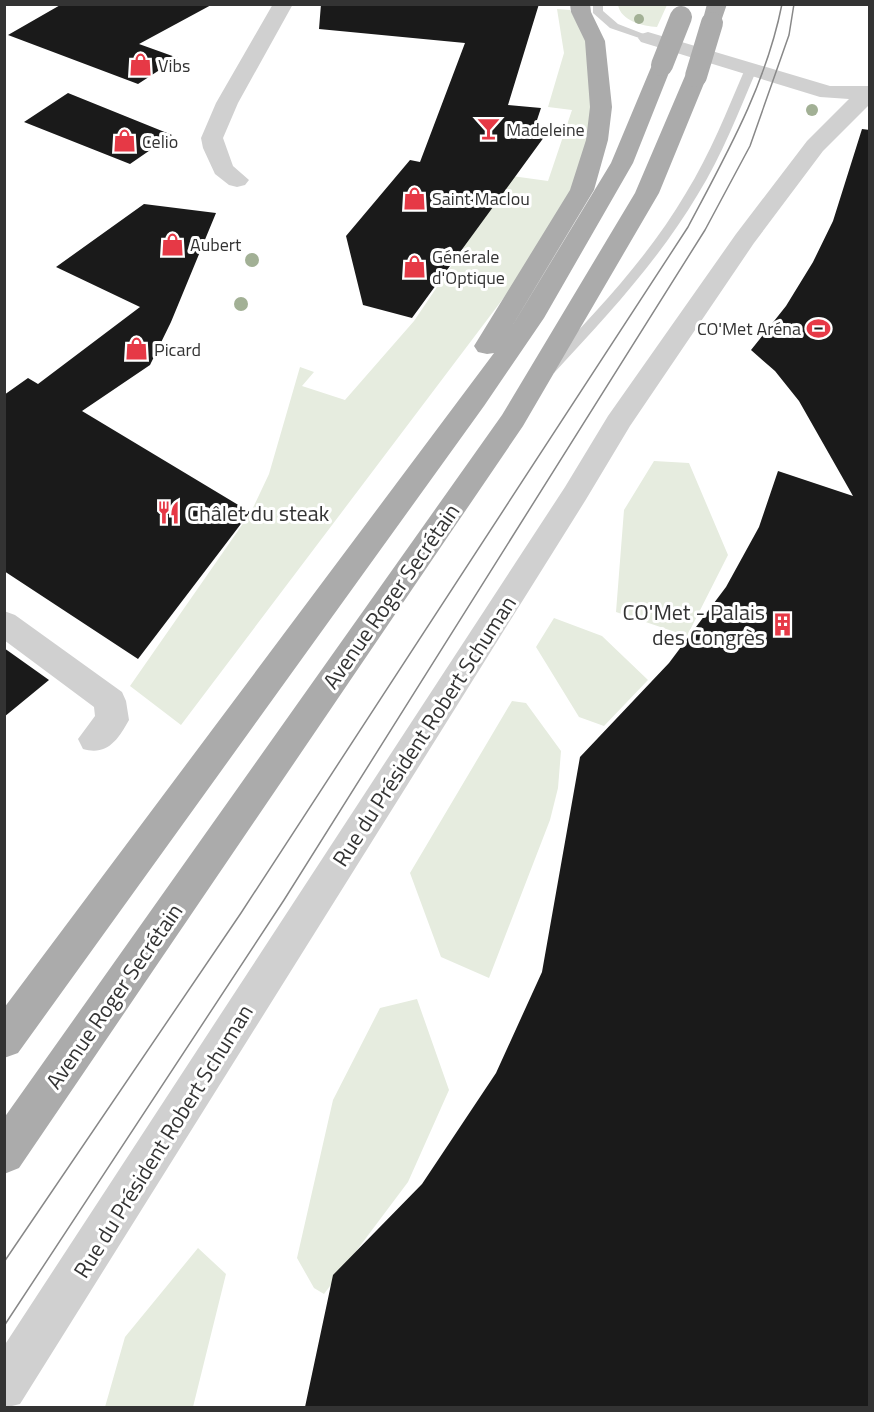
<svg xmlns="http://www.w3.org/2000/svg" width="874" height="1412" font-family="'Titillium Web',sans-serif">
  <style>
    .green { fill: #e6ecdf }
    .building { fill: #1a1a1a }
    .lines { fill: none; stroke-linecap: round; stroke-linejoin: round }
    .service { fill: #d0d0d0; fill-rule: evenodd }
    .minor { fill: #d0d0d0; fill-rule: evenodd }
    .primary { fill: #ababab; fill-rule: evenodd }
    .tram { stroke: #888; stroke-width: 1.5 }
    .primary-bridge { stroke: #ababab; stroke-width: 22 }
    .tree { fill: #a2b095 }
    .labels { text-anchor: middle; dominant-baseline: central; stroke-width: 6; stroke-linejoin: round; paint-order: stroke }
    .far-poi-label { font-size: 18px; fill: #333; stroke: #fff; text-anchor: start }
    .poi-label { font-size: 22px; fill: #333; stroke: #fff; text-anchor: start }
    .street-label { font-size: 22px; fill: #333; stroke: #fff }
  </style>
  <rect width="100%" height="100%" fill="#fff"/>
  <path class="green" d="M 618,5 L 667,4 L 667,5 L 657,27 C 643,26 621,21 618,5 Z
    M 557,9 L 570,10 L 589,45 L 596,112 L 574,190 L 530,263 L 181,725 L 130,686 L 251,512 L 269,474 L 300,367 L 314,372 L 302,386 L 345,400 L 414,321 L 512,176 L 548,181 L 572,110 L 548,107 L 564,53 Z
    M 654,461 L 689,463 L 728,555 L 687,636 L 616,612 L 624,510 Z
    M 554,618 L 602,636 L 648,680 L 604,726 L 579,717 L 536,647 Z
    M 512,701 L 526,703 L 561,751 L 558,788 L 550,820 L 489,978 L 441,957 L 410,873 Z
    M 417,999 L 449,1090 L 408,1182 L 324,1294 L 314,1288 L 297,1258 L 333,1100 L 380,1008 Z
    M 198,1248 L 226,1274 L 193,1407 L 105,1407 L 125,1337 Z"/>
  <path class="building" d="M 62,4 L 213,4 L 139,44 L 178,58 L 138,84 L 8,35 Z
    M 321,4 L 539,4 L 508,105 L 541,108 L 533,132 L 547,133 L 412,318 L 363,305 L 346,236 L 410,160 L 420,162 L 465,43 L 319,29 Z
    M 68,93 L 172,135 L 130,164 L 24,122 Z
    M 862,129 L 870,130 L 870,1407 L 305,1407 L 333,1275 L 422,1184 L 496,1073 L 542,972 L 580,757 L 669,663 L 726,587 L 759,527 L 778,471 L 853,496 L 799,401 L 775,371 L 751,350 L 786,306 L 813,262 L 833,221 Z
    M 144,204 L 216,213 L 171,322 L 150,365 L 82,411 L 250,512 L 138,659 L 4,571 L 4,395 L 28,378 L 38,384 L 140,307 L 56,267 Z
    M 4,648 L 49,680 L 4,717 Z"/>
  <g class="lines">
    <path class="service" d="M 593,4 L 603,4 L 603,11 L 618,24 L 654,38 L 648,41 L 610,28 L 593,13 Z
      M 751,66 L 757,69 C 739,111 722,155 698,194 C 659,260 606,317 554,373 L 544,373 L 542,370 L 544,367 C 595,313 648,258 686,193 C 710,154 727,111 745,69 Z"/>
    <path class="minor" d="M 273,4 L 293,4 L 238,103 L 223,138 L 233,166 L 249,180 L 245,185 L 237,187 L 229,185 L 215,174 L 203,148 L 201,138 L 216,103 Z
      M 648,32 L 830,86 L 870,86 L 870,104 L 823,151 L 754,243 L 630,426 L 585,501 L 20,1404 L 4,1408 L 4,1346 L 565,487 L 608,416 L 736,234 L 807,141 L 849,99 L 820,97 L 641,42 L 638,38 L 641,34 Z
      M 4,611 L 15,615 L 122,692 L 126,701 L 129,720 C 118,740 107,756 83,749 L 78,739 L 95,716 L 94,707 L 4,640 Z"/>
    <path class="primary" d="M 570,4 L 590,4 L 591,12 L 605,41 L 612,107 L 608,140 L 594,190 L 511,328 L 611,163 L 652,65 L 655,61 L 662,59 L 669,61 L 672,65 L 633,163 L 544,318 L 484,406 L 18,1053 L 4,1058 L 4,1008 L 494,353 L 487,354 L 478,352 L 474,346 L 570,190 L 586,140 L 590,107 L 585,41 L 571,12 Z
      M 707,4 L 727,4 L 719,27 L 705,27 L 702,23 Z
      M 696,70 L 703,72 L 707,76 L 659,193 L 523,426 L 19,1168 L 4,1174 L 4,1118 L 502,415 L 635,193 L 685,76 L 689,72 Z"/>
    <path class="tram" d="M 4,1262 L 241,913 L 688,227 C 726,155 766,85 782,4
      M 4,1326 L 284,900 L 705,230 L 750,146 L 789,35 L 794,4"/>
    <path class="primary-bridge" d="M 662,65 L 681,17
      M 696,76 L 712,23"/>
  </g>
  <g class="tree">
    <circle cx="639" cy="19" r="5"/>
    <circle cx="812" cy="110" r="6"/>
    <circle cx="252" cy="260" r="7"/>
    <circle cx="241" cy="304" r="7"/>
  </g>
  <defs>
    <symbol id="shop-bare" viewBox="-9 -9 18 18"><path d="M-5-2.5h2.3a2.7 3.5 0 0 1 5.4 0H5L5.5 6h-11ZM-1.5-2.5h3a1.5 2.3 0 0 0-3 0Z" fill="#e63946" stroke="#fff" stroke-width="2.5" paint-order="stroke"/></symbol>
    <symbol id="bar-bare" viewBox="-9 -9 18 18"><path d="M-6-5H6L.8 .8V4.5H3.5V6h-7V4.5H-.8V.8Z" fill="#e63946" stroke="#fff" stroke-width="2.5" paint-order="stroke"/></symbol>
    <symbol id="stadium-bare" viewBox="-9 -9 18 18"><path d="M0-5a6.5 5 0 1 0 0 10a6.5 5 0 1 0 0-10ZM-3.5-1.8h7v3.6h-7Z" fill="#e63946" stroke="#fff" stroke-width="2.5" paint-order="stroke"/></symbol>
    <symbol id="restaurant-bare" viewBox="-9 -9 18 18"><path d="M-5-6h1v4h1v-4h1v4h1v-4h1v5L-1.5 .5V6h-2V.5L-5-1ZM5-6V6H3V1.5H1.5Q1.5-4 5-6Z" fill="#e63946" stroke="#fff" stroke-width="2.5" paint-order="stroke"/></symbol>
    <symbol id="building-bare" viewBox="-9 -9 18 18"><path d="M-4-6H4V6H1V3H-1V6H-4ZM-2.5-4.3h1.7v1.8h-1.7ZM.8-4.3h1.7v1.8H.8ZM-2.5-1h1.7V.8h-1.7ZM.8-1h1.7V.8H.8Z" fill="#e63946" stroke="#fff" stroke-width="2.5" paint-order="stroke"/></symbol>
  </defs>
  <g fill-rule="evenodd">
    <use href="#shop-bare" x="124" y="48" width="33" height="33"/>
    <use href="#bar-bare" x="472" y="112" width="33" height="33"/>
    <use href="#shop-bare" x="108" y="124" width="33" height="33"/>
    <use href="#shop-bare" x="398" y="182" width="33" height="33"/>
    <use href="#shop-bare" x="156" y="228" width="33" height="33"/>
    <use href="#shop-bare" x="398" y="250" width="33" height="33"/>
    <use href="#stadium-bare" x="802" y="312" width="33" height="33"/>
    <use href="#shop-bare" x="120" y="332" width="33" height="33"/>
    <use href="#restaurant-bare" x="152" y="496" width="33" height="33"/>
    <use href="#building-bare" x="766" y="608" width="33" height="33"/>
  </g>
  <g class="labels">
    <g class="far-poi-label">
      <text x="158" y="65">Vibs</text>
      <text x="506" y="129">Madeleine</text>
      <text x="142" y="141">Celio</text>
      <text x="432" y="198">Saint Maclou</text>
      <text x="190" y="244">Aubert</text>
      <text x="432" y="256">Générale<tspan x="432" dy="21">d'Optique</tspan></text>
      <text x="801" y="328" text-anchor="end">CO'Met Aréna</text>
      <text x="154" y="349">Picard</text>
    </g>
    <g class="poi-label">
      <text x="187" y="513">Châlet du steak</text>
      <text x="765" y="612" text-anchor="end">CO'Met - Palais<tspan x="765" dy="25">des Congrès</tspan></text>
    </g>
    <g class="street-label">
      <text transform="translate(391 596) rotate(-55)">Avenue Roger Secrétain</text>
      <text transform="translate(424 731) rotate(-57)">Rue du Président Robert Schuman</text>
      <text transform="translate(114 996) rotate(-55)">Avenue Roger Secrétain</text>
      <text transform="translate(163 1141) rotate(-58)">Rue du Président Robert Schuman</text>
    </g>
  </g>
  <rect width="874" height="1412" fill="none" stroke="#333333" stroke-width="12"/>
</svg>
